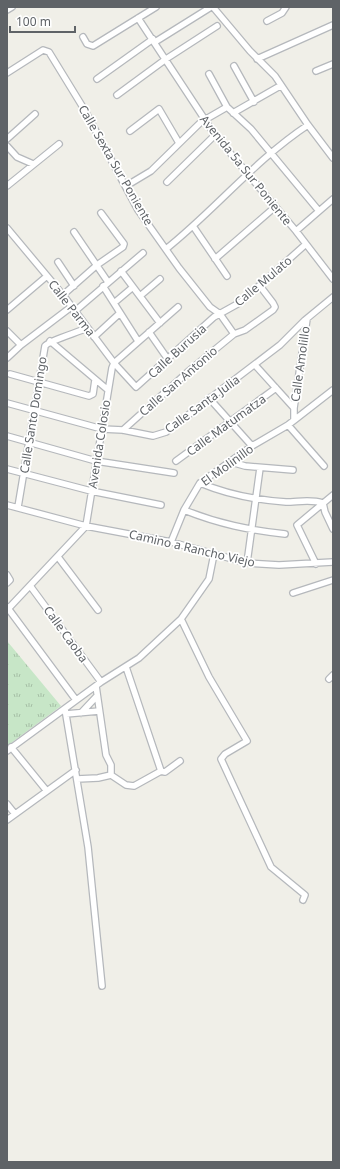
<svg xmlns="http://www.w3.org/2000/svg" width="340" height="1169" font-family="'Noto Sans',sans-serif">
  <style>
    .grass { fill: url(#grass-tufts) }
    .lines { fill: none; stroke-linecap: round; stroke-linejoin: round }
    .minor-casing { stroke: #b5b8bc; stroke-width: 8 }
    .minor { stroke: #fff; stroke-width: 5.5 }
    .labels { text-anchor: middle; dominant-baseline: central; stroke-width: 3.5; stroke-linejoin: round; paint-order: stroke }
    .street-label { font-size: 12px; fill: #5f6367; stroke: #fff }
  </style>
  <defs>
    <pattern id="grass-tufts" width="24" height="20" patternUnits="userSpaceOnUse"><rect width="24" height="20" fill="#c7e6c7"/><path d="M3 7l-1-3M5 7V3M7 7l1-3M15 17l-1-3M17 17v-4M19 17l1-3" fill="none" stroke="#a5bea5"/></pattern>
  </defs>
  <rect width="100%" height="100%" fill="#f0efe8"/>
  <path class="grass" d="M 7,641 L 61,706 L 7,746 Z"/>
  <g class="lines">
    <defs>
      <path id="minor" d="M 213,7 L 250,51 L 275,76 L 308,125 L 333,158
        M 7,10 L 12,7
        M 138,18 L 215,135 L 296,231 L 333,279
        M 267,21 L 282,13 L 286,7
        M 83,37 L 87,44 L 93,46 L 156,7
        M 155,42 L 211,7
        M 257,59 L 333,25
        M 234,66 L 254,102
        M 316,71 L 333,64
        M 7,73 L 43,50 L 49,52 L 84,109 L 138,210 L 179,268 L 210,307 L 220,314 L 234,334
        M 209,74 L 227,107 L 251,129 L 319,211
        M 97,79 L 153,39
        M 117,95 L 166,59 L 217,26
        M 233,113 L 280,86
        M 130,131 L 159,109 L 179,143
        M 7,139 L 35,114
        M 7,146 L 17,157 L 33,164
        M 167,182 L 215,135
        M 7,186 L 59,144
        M 126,186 L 151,171 L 201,122 L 227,107
        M 193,226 L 227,276
        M 7,228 L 63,295 L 114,363 L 136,387 L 214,317 L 241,302 L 306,244
        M 296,231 L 333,199
        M 74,232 L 108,282
        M 166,249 C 215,210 255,160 308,125
        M 215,259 L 275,207
        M 58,262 L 74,286
        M 121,271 L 160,323
        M 103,286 L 138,341
        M 63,295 L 97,265 L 123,247 L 124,244 L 101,213
        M 140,296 L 160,279
        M 114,303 L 133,287
        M 7,310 L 47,276
        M 74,312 L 143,253
        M 7,331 L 21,345
        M 149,332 L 167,358
        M 94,337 L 120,313
        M 50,341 L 108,390
        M 7,358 L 21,345 L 71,307
        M 255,365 L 294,408 L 294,420
        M 10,374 L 89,396 L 93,394 L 95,380
        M 209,398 L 252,446
        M 7,403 L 102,429 L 123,430 L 153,436 L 166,432 L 280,345 L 305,320 L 333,297
        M 294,408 L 307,319
        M 288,425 L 324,466
        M 123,430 L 190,370 L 234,334 L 245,330 L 273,310 L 275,307 L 273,303 L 260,286
        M 7,436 L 96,461 L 174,473
        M 176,461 L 276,388
        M 231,462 L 245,466 L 293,470
        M 7,469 L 91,491 L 161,505
        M 200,483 C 229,495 255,500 286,502 C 298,502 311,499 323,503
        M 323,503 L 325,512 L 333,529
        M 7,505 L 86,526 L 171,542 L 247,563 L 279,565 L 333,562
        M 18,507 L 45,346 C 48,341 79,332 87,328
        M 184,510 C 219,524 249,530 285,534
        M 171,542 L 184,510 L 200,483 L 252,446 L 288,425 L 333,390
        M 58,557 L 98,610
        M 247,563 L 260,468
        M 316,564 L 297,525 L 333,495
        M 7,575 L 10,580 L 7,583
        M 31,587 L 101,682
        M 293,593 L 333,580
        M 7,607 L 76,700
        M 7,610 L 86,526 L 112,368 L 114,363 L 178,307
        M 181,619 L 209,677 L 247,741 L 225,754 L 221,759 L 271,867 L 305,895 L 303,900
        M 126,667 L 161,771
        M 329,679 L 333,675
        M 96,686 L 106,755 L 111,765 L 111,775
        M 65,709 L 88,847 L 102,986
        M 81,713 L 97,696
        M 66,714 L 99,711
        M 11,747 L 46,790
        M 7,751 L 101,682 L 139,658 L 181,619 L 209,579 L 214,554
        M 77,779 L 98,778 L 111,775 L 126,785 L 134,786 L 161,771 L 165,772 L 180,761
        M 7,804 L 15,814
        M 7,820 L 76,770"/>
    </defs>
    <use href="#minor" class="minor-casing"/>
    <use href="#minor" class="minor"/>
  </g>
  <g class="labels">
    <g class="street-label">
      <text transform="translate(116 165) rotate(60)">Calle Sexta Sur Poniente</text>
      <text transform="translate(246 170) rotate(51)">Avenida 5a Sur Poniente</text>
      <text transform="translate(263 281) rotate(-40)">Calle Mulato</text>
      <text transform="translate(72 308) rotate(52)">Calle Parma</text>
      <text transform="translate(177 351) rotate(-42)">Calle Burusia</text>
      <text transform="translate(300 364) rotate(-82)">Calle Amolillo</text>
      <text transform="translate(178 381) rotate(-41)">Calle San Antonio</text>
      <text transform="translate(202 404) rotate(-36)">Calle Santa Julia</text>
      <text transform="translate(33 415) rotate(-81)">Calle Santo Domingo</text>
      <text transform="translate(226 425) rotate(-36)">Calle Matumatza</text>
      <text transform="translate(99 444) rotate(-81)">Avenida Colosio</text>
      <text transform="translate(227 465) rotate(-36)">El Molinillo</text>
      <text transform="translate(192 548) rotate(13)">Camino a Rancho Viejo</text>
      <text transform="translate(66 634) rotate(54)">Calle Caoba</text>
    </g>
  </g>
  <rect width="340" height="1169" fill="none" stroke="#5f6367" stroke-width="16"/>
  <path d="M10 26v6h65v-6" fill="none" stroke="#5f6367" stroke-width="2"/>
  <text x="16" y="26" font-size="12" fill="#5f6367" stroke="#ffffff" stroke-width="3" paint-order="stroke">100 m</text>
</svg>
